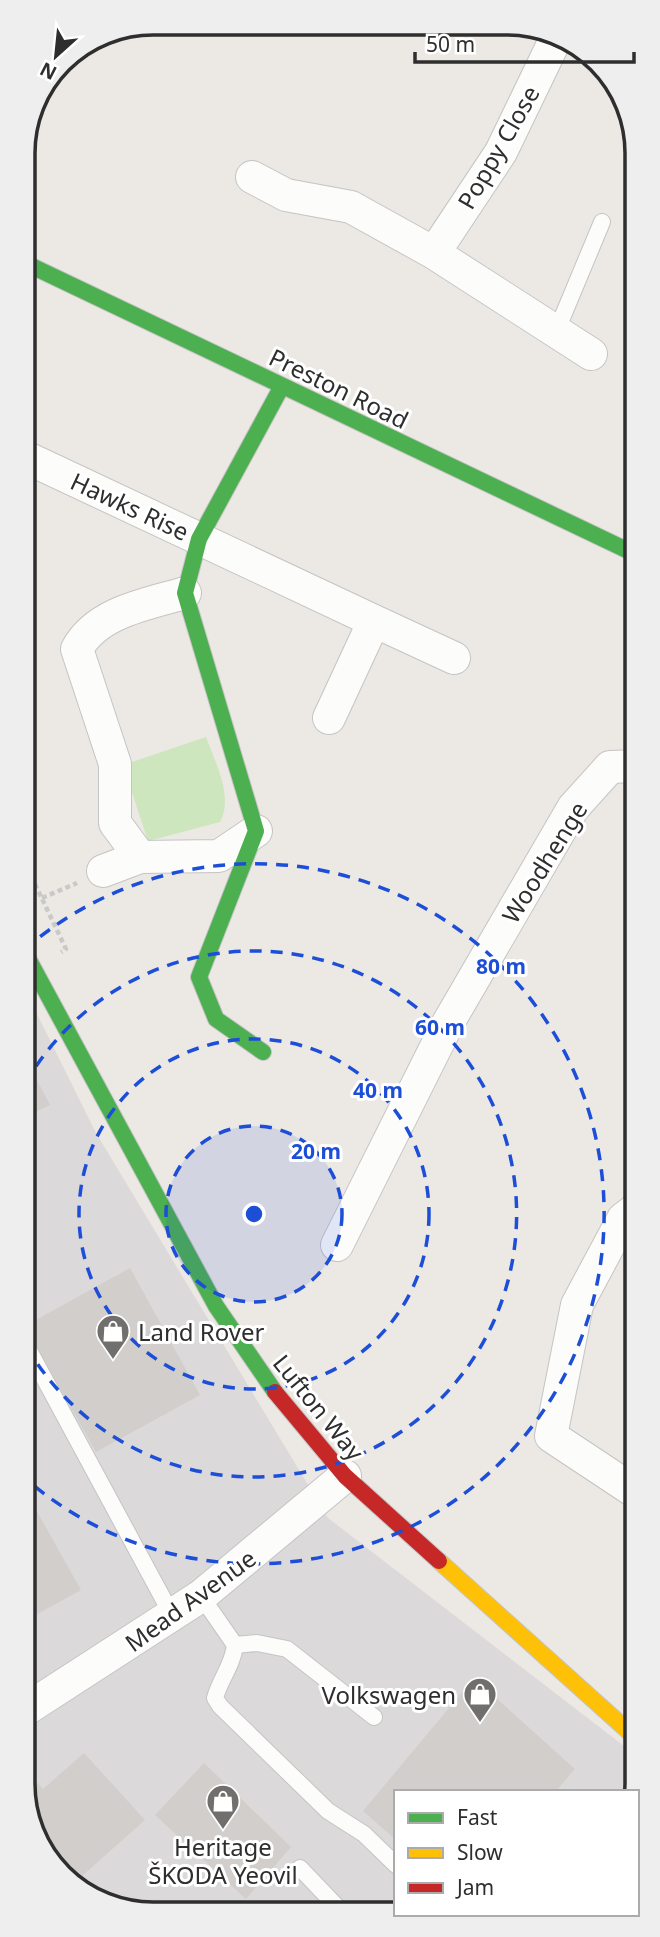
<svg xmlns="http://www.w3.org/2000/svg" width="660" height="1937" font-family="'Noto Sans',sans-serif">
  <style>
    .industrial { fill: #dcd9db }
    .green { fill: #cee6be }
    .building { fill: #d1cecb }
    .lines { fill: none; stroke-linecap: round; stroke-linejoin: round }
    .lane-casing { stroke: #c5c4c5; stroke-width: 18 }
    .street-casing { stroke: #c5c4c5; stroke-width: 34 }
    .fast-casing { stroke: #c5c4c5; stroke-width: 18 }
    .slow-casing { stroke: #c5c4c5; stroke-width: 18 }
    .jam-casing { stroke: #c5c4c5; stroke-width: 18 }
    .path { stroke: #c9c9c8; stroke-width: 4.5; stroke-dasharray: 5 3.5; stroke-linecap: butt }
    .lane { stroke: #fcfcfb; stroke-width: 16 }
    .street { stroke: #fcfcfb; stroke-width: 32 }
    .fast { stroke: #4caf50; stroke-width: 16 }
    .slow { stroke: #ffc107; stroke-width: 16 }
    .jam { stroke: #c62828; stroke-width: 16 }
    .ring { fill: none; stroke: #1d4ed8; stroke-width: 3.5; stroke-dasharray: 12 9 }
    .labels { text-anchor: middle; dominant-baseline: central; stroke-width: 6; stroke-linejoin: round; paint-order: stroke }
    .street-label { font-size: 24px; fill: #2e2e2e; stroke: #fff }
    .poi-label { font-size: 24px; fill: #2e2e2e; stroke: #fff; text-anchor: start }
    .rim { fill: none; stroke: #2e2e2e; stroke-width: 3.5 }
    .centre { fill: #1d4ed8; stroke: #fff; stroke-width: 3.5 }
    .ring-label { font-size: 21px; text-anchor: middle; font-weight: bold; fill: #1d4ed8; stroke: #fff; stroke-width: 6; stroke-linejoin: round; paint-order: stroke }
  </style>
  <rect width="100%" height="100%" fill="#ece8e4"/>
  <path class="industrial" d="M 24,988 L 96,1133 L 328,1518 L 637,1756 L 637,1792 L 396,1792 L 396,1912 L 127,1912 L 61,1876 L 25,1810 Z"/>
  <path class="green" d="M 206,737 C 215,762 234,797 220,822 L 148,841 L 123,765 Z"/>
  <path class="building" d="M 24,1055 L 50,1105 L 24,1117 Z
    M 130,1268 L 200,1395 L 96,1452 L 25,1326 Z
    M 25,1490 L 81,1590 L 25,1621 Z
    M 474,1678 L 575,1769 L 555,1792 L 396,1792 L 396,1840 L 363,1811 Z
    M 84,1753 L 145,1820 L 74,1883 L 61,1876 L 25,1810 L 25,1769 L 43,1789 Z
    M 204,1763 L 291,1847 L 246,1899 L 155,1815 Z"/>
  <g class="lines">
    <defs>
      <path id="lane" d="M 557,330 L 602,222
        M 25,1343 L 173,1617
        M 201,1596 L 235,1645 L 257,1643 L 287,1649 L 374,1717
        M 235,1645 C 233,1665 220,1679 215,1698 L 220,1706 L 328,1811 L 364,1834 L 396,1865
        M 300,1868 L 342,1912"/>
      <path id="street" d="M 252,177 L 286,195 L 351,207 L 434,253 L 591,354
        M 434,253 L 501,152 L 556,38
        M 23,456 L 374,621
        M 185,593 C 147,604 97,612 77,649 L 115,764 L 115,823 L 140,857 L 219,856 L 256,831
        M 329,718 L 374,621 L 454,658
        M 103,871 L 140,857
        M 636,1209 L 623,1219 L 577,1305 L 551,1436 L 637,1493
        M 337,1245 L 448,1023 L 573,808 L 610,767 L 636,766
        M 25,1710 L 201,1596 L 345,1476"/>
      <path id="fast" d="M 23,262 L 635,554
        M 24,951 L 216,1306 L 275,1392
        M 263,1052 L 216,1019 L 199,977 L 256,831 L 185,593 L 199,539 L 282,386"/>
      <path id="slow" d="M 439,1561 L 637,1739"/>
      <path id="jam" d="M 275,1392 L 345,1476 L 439,1561"/>
    </defs>
    <use href="#lane" class="lane-casing"/>
    <use href="#street" class="street-casing"/>
    <use href="#fast" class="fast-casing"/>
    <use href="#slow" class="slow-casing"/>
    <use href="#jam" class="jam-casing"/>
    <path class="path" d="M 24,861 L 66,949 L 61,952
      M 42,898 L 77,883"/>
    <use href="#lane" class="lane"/>
    <use href="#street" class="street"/>
    <use href="#fast" class="fast"/>
    <use href="#slow" class="slow"/>
    <use href="#jam" class="jam"/>
  </g>
  <circle cx="254" cy="1214" r="88" fill="#1d4ed8" fill-opacity=".12"/>
  <g class="ring">
    <circle cx="254" cy="1214" r="88"/>
    <circle cx="254" cy="1214" r="175"/>
    <path d="M25 1084A263 263 0 1 1 25 1344"/>
    <path d="M24 950A350 350 0 1 1 27 1480"/>
  </g>
  <defs>
    <symbol id="shop-pin" viewBox="-11 -11 22 30"><path d="M0 17L-7.5 6A9.5 9.5 0 1 1 7.5 6Z" fill="#706f6e" stroke="#fff"/><path d="M-5-2.5h2.3a2.7 3.5 0 0 1 5.4 0H5L5.5 6h-11ZM-1.5-2.5h3a1.5 2.3 0 0 0-3 0Z" fill="#fff"/></symbol>
  </defs>
  <g fill-rule="evenodd">
    <use href="#shop-pin" x="94" y="1312" width="38" height="52"/>
    <use href="#shop-pin" x="461" y="1675" width="38" height="52"/>
    <use href="#shop-pin" x="204" y="1782" width="38" height="52"/>
  </g>
  <g class="labels">
    <g class="street-label">
      <text transform="translate(498 147) rotate(-60)">Poppy Close</text>
      <text transform="translate(339 388) rotate(26)">Preston Road</text>
      <text transform="translate(130 506) rotate(25)">Hawks Rise</text>
      <text transform="translate(544 862) rotate(-58)">Woodhenge</text>
      <text transform="translate(319 1407) rotate(51)">Lufton Way</text>
      <text transform="translate(190 1600) rotate(-36)">Mead Avenue</text>
    </g>
    <g class="poi-label">
      <text x="138" y="1331">Land Rover</text>
      <text x="456" y="1694" text-anchor="end">Volkswagen</text>
      <text x="223" y="1846" text-anchor="middle">Heritage<tspan x="223" dy="28">ŠKODA Yeovil</tspan></text>
    </g>
  </g>
  <path d="M0 0H660V1937H0ZM153 35H507A118 118 0 0 1 625 153V1784A118 118 0 0 1 507 1902H153A118 118 0 0 1 35 1784V153A118 118 0 0 1 153 35Z" fill="#eee" fill-rule="evenodd"/>
  <path class="rim" d="M153 35H507A118 118 0 0 1 625 153V1784A118 118 0 0 1 507 1902H153A118 118 0 0 1 35 1784V153A118 118 0 0 1 153 35Z"/>
  <circle cx="254" cy="1214" r="10" class="centre"/>
  <g class="ring-label">
    <text x="501" y="974">80 m</text>
    <text x="440" y="1035">60 m</text>
    <text x="378" y="1098">40 m</text>
    <text x="316" y="1159">20 m</text>
  </g>
  <rect x="394" y="1790" width="245" height="126" fill="#ffffff" stroke="#ababab" stroke-width="2"/>
  <rect x="408" y="1813" width="35" height="10" fill="#4caf50" stroke="#ababab" stroke-width="2"/>
  <text x="457" y="1825" font-size="21" fill="#2e2e2e">Fast</text>
  <rect x="408" y="1848" width="35" height="10" fill="#ffc107" stroke="#ababab" stroke-width="2"/>
  <text x="457" y="1860" font-size="21" fill="#2e2e2e">Slow</text>
  <rect x="408" y="1883" width="35" height="10" fill="#c62828" stroke="#ababab" stroke-width="2"/>
  <text x="457" y="1895" font-size="21" fill="#2e2e2e">Jam</text>
  <g transform="translate(56 56) rotate(207)" stroke="#ffffff" stroke-width="5" paint-order="stroke">
  <path d="M0-5L12 26L0 18L-12 26Z" fill="#2e2e2e"/>
  <text y="-10" font-size="19" font-weight="bold" text-anchor="middle" fill="#2e2e2e">N</text>
  </g>
  <path d="M415 52v10h219v-10" fill="none" stroke="#2e2e2e" stroke-width="3.5"/>
  <text x="426" y="52" font-size="21" fill="#2e2e2e" stroke="#ffffff" stroke-width="5" paint-order="stroke">50 m</text>
</svg>
